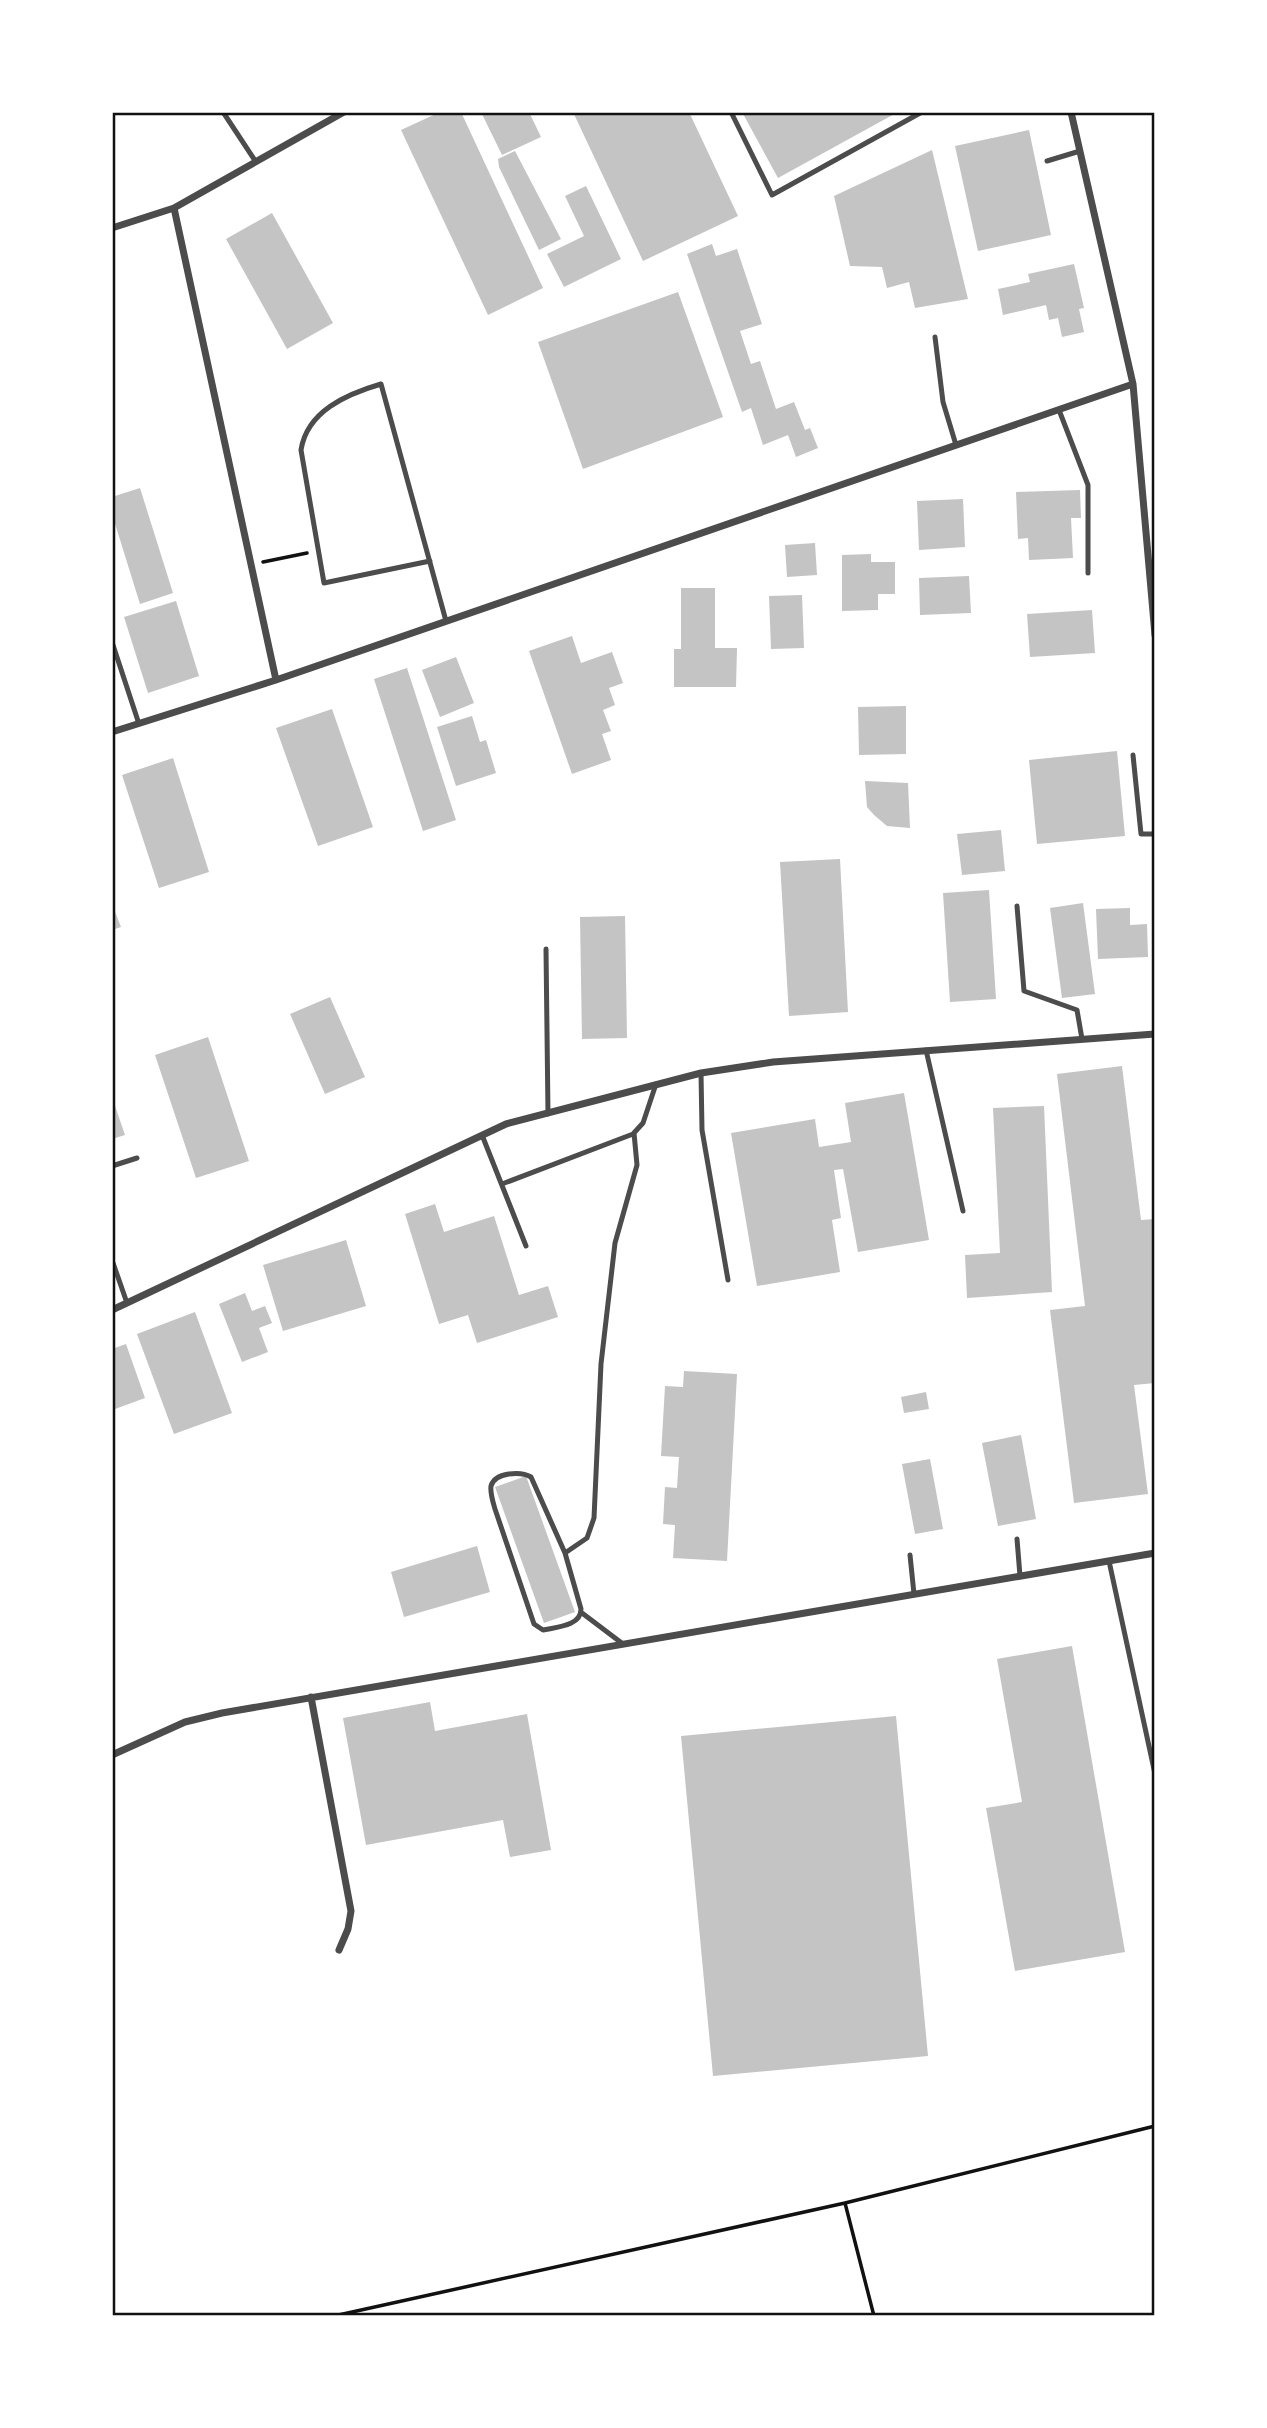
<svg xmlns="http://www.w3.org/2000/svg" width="1267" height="2428" font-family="Roboto,sans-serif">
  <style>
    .building { fill: #c4c4c4 }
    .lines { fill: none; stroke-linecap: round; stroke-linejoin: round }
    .path { stroke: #111; stroke-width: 3.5 }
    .service { stroke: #4c4c4c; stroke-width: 5 }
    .minor { stroke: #4c4c4c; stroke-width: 7 }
    .neatline { fill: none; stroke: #111; stroke-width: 2.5 }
  </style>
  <rect width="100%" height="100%" fill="#fff"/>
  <path class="building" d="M 440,112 L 461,112 L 543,288 L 488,315 L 401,130 Z
    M 481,112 L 529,112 L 541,137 L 502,155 Z
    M 573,112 L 689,112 L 738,216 L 643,261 Z
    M 742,112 L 898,112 L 778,178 Z
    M 1029,130 L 1051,235 L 978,251 L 955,146 Z
    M 932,150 L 968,299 L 915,308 L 909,282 L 887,288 L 882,267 L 850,266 L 834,196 Z
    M 515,151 L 561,239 L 539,250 L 499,167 L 498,159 Z
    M 586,186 L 621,259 L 564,287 L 547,254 L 584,236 L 565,196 Z
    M 272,213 L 333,323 L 287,349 L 226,239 Z
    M 712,244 L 716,256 L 737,249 L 762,324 L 740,331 L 751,364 L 760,361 L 776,409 L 794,402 L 805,430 L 810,428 L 818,448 L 796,457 L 788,435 L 763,445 L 751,408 L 742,412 L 687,254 Z
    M 1074,264 L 1084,308 L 1079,309 L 1084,332 L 1062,337 L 1058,318 L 1049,320 L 1046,305 L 1003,315 L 998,289 L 1030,282 L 1028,274 Z
    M 678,292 L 723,417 L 583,469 L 538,342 Z
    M 140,488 L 173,593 L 140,604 L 112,514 L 112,497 Z
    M 1080,490 L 1081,518 L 1071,518 L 1073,558 L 1029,560 L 1028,538 L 1018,539 L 1016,492 Z
    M 963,499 L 965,547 L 919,550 L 917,501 Z
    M 815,543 L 817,575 L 787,577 L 785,545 Z
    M 871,554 L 871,562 L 895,562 L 895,594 L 878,594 L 878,610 L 842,611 L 842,555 Z
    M 969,576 L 971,613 L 920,615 L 919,578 Z
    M 681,588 L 715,588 L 715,648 L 737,648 L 736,687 L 674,687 L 674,649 L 681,649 Z
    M 802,595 L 804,648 L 771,649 L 769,596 Z
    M 176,601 L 199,676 L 148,693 L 124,617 Z
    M 1092,610 L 1095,653 L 1030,657 L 1027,614 Z
    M 572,636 L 581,663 L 612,652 L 623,683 L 609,688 L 615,705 L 603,710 L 611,731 L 602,734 L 611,760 L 572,774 L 529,651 Z
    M 456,657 L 474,703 L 440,717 L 422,670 Z
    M 407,668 L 456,820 L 423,831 L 374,679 Z
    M 906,706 L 906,754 L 859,755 L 858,707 Z
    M 332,709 L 373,827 L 318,846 L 276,728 Z
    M 472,716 L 480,742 L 486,740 L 496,773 L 456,786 L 437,727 Z
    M 1117,751 L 1125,836 L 1037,844 L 1029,760 Z
    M 173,758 L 209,872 L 159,888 L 122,775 Z
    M 865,781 L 908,783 L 910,828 L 887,826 L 874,815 L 867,807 Z
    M 1001,830 L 1005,871 L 962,875 L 957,834 Z
    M 840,859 L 848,1012 L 789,1016 L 780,862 Z
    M 989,890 L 996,999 L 950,1002 L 943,893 Z
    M 1083,903 L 1095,994 L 1062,998 L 1050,908 Z
    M 112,904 L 121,927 L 112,930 Z
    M 1130,908 L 1130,925 L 1147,924 L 1148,957 L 1098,959 L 1096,909 Z
    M 625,916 L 627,1038 L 582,1039 L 580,917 Z
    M 330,997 L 365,1077 L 325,1094 L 290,1014 Z
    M 208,1037 L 249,1161 L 196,1178 L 155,1055 Z
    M 1122,1066 L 1141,1220 L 1155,1219 L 1155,1383 L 1134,1385 L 1148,1494 L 1074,1503 L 1050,1310 L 1085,1306 L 1057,1074 Z
    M 904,1093 L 929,1240 L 858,1252 L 843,1169 L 834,1170 L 841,1218 L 832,1220 L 840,1272 L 757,1286 L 731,1133 L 815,1119 L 819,1147 L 851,1142 L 845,1103 Z
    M 112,1097 L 125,1135 L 112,1139 Z
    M 1044,1106 L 1052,1292 L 967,1298 L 965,1255 L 1000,1253 L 993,1108 Z
    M 435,1204 L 444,1232 L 494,1216 L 519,1295 L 548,1286 L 558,1317 L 477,1343 L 468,1315 L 439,1324 L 405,1214 Z
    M 346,1240 L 366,1306 L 283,1331 L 263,1265 Z
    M 245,1293 L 252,1311 L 265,1306 L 272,1323 L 259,1328 L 268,1352 L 242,1362 L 219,1304 Z
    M 195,1312 L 232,1413 L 174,1434 L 137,1334 Z
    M 126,1344 L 145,1398 L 115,1409 L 112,1349 Z
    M 684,1371 L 737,1374 L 727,1561 L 673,1558 L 675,1525 L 663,1524 L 665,1487 L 677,1488 L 679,1457 L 661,1456 L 665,1386 L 683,1387 Z
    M 926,1392 L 929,1409 L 904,1413 L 901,1397 Z
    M 1021,1435 L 1036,1519 L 998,1526 L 982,1443 Z
    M 930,1459 L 943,1529 L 915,1534 L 902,1464 Z
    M 526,1476 L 575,1612 L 544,1623 L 495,1487 Z
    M 477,1546 L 490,1592 L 404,1617 L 391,1572 Z
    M 1072,1646 L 1125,1952 L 1015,1971 L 986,1808 L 1022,1802 L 997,1659 Z
    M 430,1702 L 435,1731 L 527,1714 L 551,1850 L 510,1857 L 503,1820 L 366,1845 L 343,1718 Z
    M 896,1716 L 928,2056 L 713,2076 L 681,1736 Z"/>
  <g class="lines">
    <path class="path" d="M 263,562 L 307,553
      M 845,2203 L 874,2316
      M 334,2316 L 845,2203 L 1155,2126"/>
    <path class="service" d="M 223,112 L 256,162
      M 731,112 L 772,195 L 922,112
      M 1047,161 L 1080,151
      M 935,337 L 943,402 L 956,445
      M 1059,410 L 1088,485 L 1088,573
      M 430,561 L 324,583 L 301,450 C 307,411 347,394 381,384 L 446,621
      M 112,642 L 139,724
      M 1133,755 L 1141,834 L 1155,834
      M 1017,906 L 1024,991 L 1077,1010 L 1082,1039
      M 546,949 L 548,1114
      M 926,1050 L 963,1211
      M 701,1073 L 702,1130 L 728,1280
      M 482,1135 L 526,1246
      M 112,1166 L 137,1158
      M 502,1184 L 633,1134 L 643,1123 L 656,1084
      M 112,1260 L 127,1303
      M 1017,1539 L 1020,1576
      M 565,1553 L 531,1477 C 521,1471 495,1472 491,1486 C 490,1493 493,1502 495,1509 L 534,1624 L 543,1630 C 557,1627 581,1626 581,1609 L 565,1553 L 587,1538 L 594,1518 L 601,1364 L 615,1243 L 637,1165 L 634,1133
      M 910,1555 L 914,1594
      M 1109,1561 L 1155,1774
      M 582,1613 L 623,1644"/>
    <path class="minor" d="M 1071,112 L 1133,384 L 1155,635
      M 174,208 L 276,680
      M 112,228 L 174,208 L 344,112
      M 112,732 L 276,680 L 1133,384
      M 112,1310 L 506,1124 L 701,1073 L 773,1062 L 1155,1034
      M 311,1697 L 351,1911 L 348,1929 L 339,1950
      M 112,1755 L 185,1722 L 222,1713 L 1155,1553"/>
  </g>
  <rect width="1267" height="2428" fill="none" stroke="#ffffff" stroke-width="228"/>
  <rect x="114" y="114" width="1039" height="2200" class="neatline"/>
</svg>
